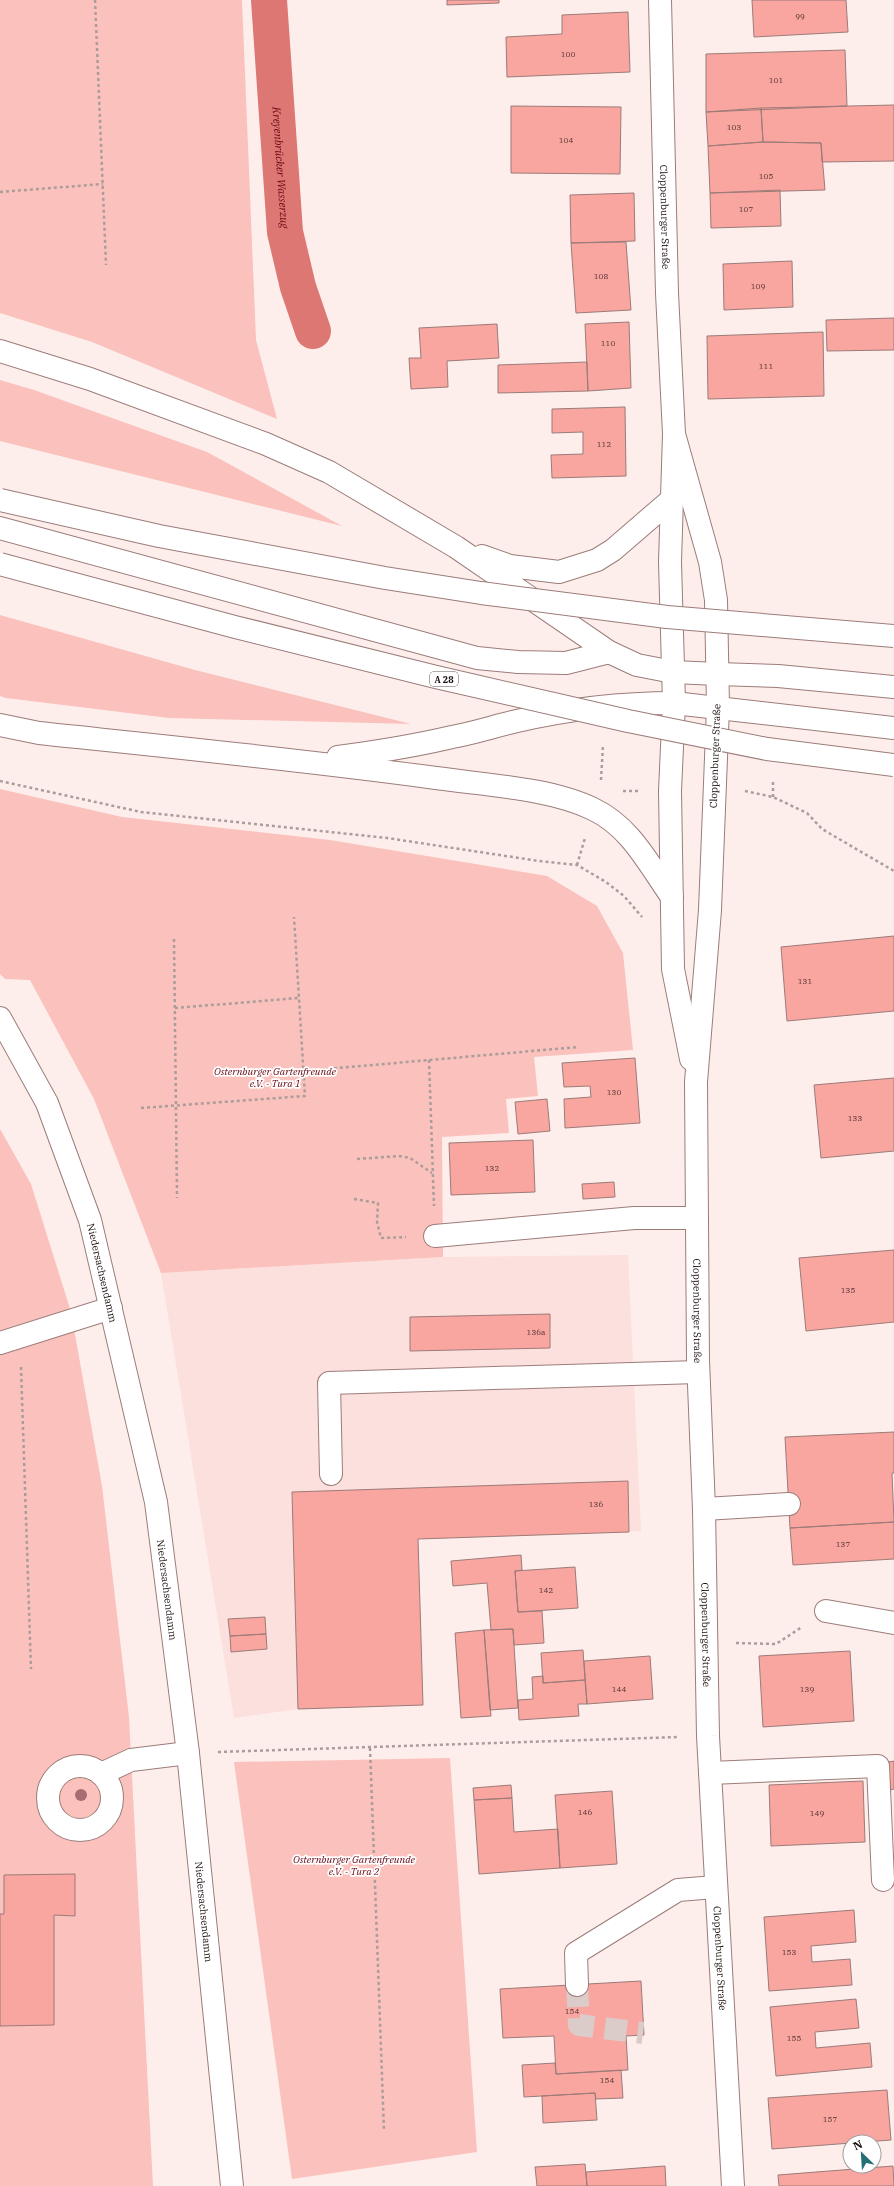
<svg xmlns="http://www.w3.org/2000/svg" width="894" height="2186" font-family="'IBM Plex Serif',serif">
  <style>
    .built { fill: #fce0de }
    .green { fill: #fbc1bc }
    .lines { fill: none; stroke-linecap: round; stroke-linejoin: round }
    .canal { stroke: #dc7773; stroke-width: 36 }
    .building { fill: #f9a5a0; stroke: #9c7b78 }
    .minor-tunnel { stroke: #dbccca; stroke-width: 22; stroke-dasharray: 22 11; stroke-linecap: butt }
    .minor-casing { stroke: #9c7c79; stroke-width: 24 }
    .major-casing { stroke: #9c7c79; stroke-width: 24 }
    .highway-casing { stroke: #9c7c79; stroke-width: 24 }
    .path { stroke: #ab9d9b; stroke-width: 2.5; stroke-dasharray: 3 3; stroke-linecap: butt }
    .minor { stroke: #fff; stroke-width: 22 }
    .major { stroke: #fff; stroke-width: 22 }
    .highway { stroke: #fff; stroke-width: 22 }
    .highway-bridge-casing { stroke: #9c7c79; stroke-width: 24; stroke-linecap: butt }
    .highway-bridge { stroke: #fff; stroke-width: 22 }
    .tree { fill: #a86d73 }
    .labels { text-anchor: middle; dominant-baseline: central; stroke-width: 3.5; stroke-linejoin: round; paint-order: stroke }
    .number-label { font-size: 8px; fill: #513331 }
    .shield { fill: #fff; stroke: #5e5655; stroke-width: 1 }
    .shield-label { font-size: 9px; font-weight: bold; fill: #190d0c }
    .street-label { font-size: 10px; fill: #190d0c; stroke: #fff }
    .park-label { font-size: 10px; font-style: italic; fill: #630410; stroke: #fff }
    .water-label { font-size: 11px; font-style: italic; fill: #680c14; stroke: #fff }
  </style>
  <rect width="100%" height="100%" fill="#fdeeec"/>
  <path class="built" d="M 628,1255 L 641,1531 L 418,1539 L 423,1705 L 298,1709 L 234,1718 L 161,1273 L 443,1257 Z"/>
  <path class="green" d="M 0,0 L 242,0 L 256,340 L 277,419 L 92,342 L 0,313 Z
    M 0,380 L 34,390 L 207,452 L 342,526 L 0,441 Z
    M 0,615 L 195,670 L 411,724 L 169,718 L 6,698 L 0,696 Z
    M 0,789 L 122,817 L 330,840 L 547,876 L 597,906 L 623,953 L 633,1050 L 534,1057 L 538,1096 L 506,1099 L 509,1133 L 442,1137 L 443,1257 L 161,1273 L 94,1099 L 30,980 L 5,979 L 0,974 Z
    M 0,1129 L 31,1184 L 71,1312 L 102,1486 L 129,1717 L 153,2186 L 0,2186 Z
    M 450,1758 L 477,2152 L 292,2179 L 234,1762 Z"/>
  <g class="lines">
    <path class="canal" id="s1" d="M 269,0 L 285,232 L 298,287 L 313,331"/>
  </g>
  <path class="building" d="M 447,0 L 499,0 L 499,3 L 447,5 Z
    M 752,0 L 846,0 L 848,32 L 754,37 Z
    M 628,12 L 630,72 L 507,77 L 506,37 L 562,34 L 562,15 Z
    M 845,50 L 847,106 L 706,112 L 706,54 Z
    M 894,105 L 894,161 L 822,162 L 821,143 L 763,142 L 761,108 Z
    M 511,106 L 621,107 L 620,174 L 511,173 Z
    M 761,108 L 763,142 L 708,146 L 706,112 Z
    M 763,142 L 821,143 L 825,190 L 710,193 L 708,146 Z
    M 780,190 L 781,226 L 711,228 L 710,193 Z
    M 634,193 L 635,241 L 571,243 L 570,195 Z
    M 626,242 L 631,310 L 576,313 L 571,243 Z
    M 792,261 L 793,307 L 724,310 L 723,264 Z
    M 894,318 L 894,350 L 827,351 L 826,320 Z
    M 629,322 L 631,388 L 588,391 L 585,324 Z
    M 497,324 L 499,358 L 447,361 L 448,387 L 411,389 L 409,358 L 421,358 L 419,328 Z
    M 823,332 L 824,396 L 708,399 L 707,336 Z
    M 587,362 L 588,391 L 498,393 L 498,365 Z
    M 625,407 L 626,476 L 552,478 L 551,455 L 583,454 L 583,432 L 552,433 L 552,409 Z
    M 894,936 L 894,1011 L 787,1021 L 781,947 Z
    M 635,1058 L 640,1123 L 565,1128 L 564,1099 L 591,1097 L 590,1086 L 564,1087 L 562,1063 Z
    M 894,1078 L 894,1151 L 821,1158 L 814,1085 Z
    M 547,1099 L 550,1131 L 518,1134 L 515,1102 Z
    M 533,1140 L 535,1192 L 451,1195 L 449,1143 Z
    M 614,1182 L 615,1197 L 583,1199 L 582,1184 Z
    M 894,1250 L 894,1322 L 806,1331 L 799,1258 Z
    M 550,1314 L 550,1348 L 410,1351 L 410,1317 Z
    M 894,1432 L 894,1473 L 892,1473 L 894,1522 L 790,1528 L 785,1437 Z
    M 628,1481 L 629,1532 L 418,1539 L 423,1705 L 298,1709 L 292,1492 Z
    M 894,1522 L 894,1559 L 793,1565 L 790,1528 Z
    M 521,1555 L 522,1570 L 515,1571 L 518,1612 L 542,1611 L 544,1643 L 514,1645 L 513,1629 L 491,1630 L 487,1583 L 453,1586 L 451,1561 Z
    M 575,1567 L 578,1608 L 518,1612 L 515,1571 Z
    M 265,1617 L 266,1634 L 230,1636 L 228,1619 Z
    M 513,1629 L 518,1708 L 490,1710 L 484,1630 Z
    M 484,1630 L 491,1716 L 461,1718 L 455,1633 Z
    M 266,1634 L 267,1649 L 231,1652 L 230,1636 Z
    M 583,1650 L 585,1680 L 543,1683 L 541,1653 Z
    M 850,1651 L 854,1721 L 763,1727 L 759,1656 Z
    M 650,1656 L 653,1699 L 587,1704 L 584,1661 Z
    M 543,1676 L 543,1683 L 585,1680 L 587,1704 L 578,1704 L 579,1716 L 519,1720 L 518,1700 L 533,1699 L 532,1677 Z
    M 894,1761 L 894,1789 L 890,1790 L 889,1762 Z
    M 863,1781 L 865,1842 L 771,1846 L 769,1785 Z
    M 511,1785 L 512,1798 L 474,1800 L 473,1788 Z
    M 612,1791 L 617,1864 L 560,1868 L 555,1795 Z
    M 512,1798 L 514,1832 L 558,1829 L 560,1868 L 479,1874 L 474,1800 Z
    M 75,1874 L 75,1916 L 54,1915 L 54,2025 L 0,2026 L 0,1914 L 4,1914 L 4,1875 Z
    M 854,1910 L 856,1942 L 811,1946 L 812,1962 L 850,1959 L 852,1985 L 769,1991 L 764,1917 Z
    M 641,1981 L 644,2035 L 626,2036 L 628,2070 L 556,2074 L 554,2036 L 503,2038 L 500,1989 Z
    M 856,1999 L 859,2028 L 815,2032 L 816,2048 L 870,2043 L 872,2067 L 776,2076 L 770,2007 Z
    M 555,2063 L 556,2074 L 621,2070 L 623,2098 L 596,2099 L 595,2093 L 524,2097 L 522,2065 Z
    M 887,2090 L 891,2140 L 772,2149 L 768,2098 Z
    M 595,2093 L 597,2120 L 543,2123 L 542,2096 Z
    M 585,2164 L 587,2186 L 537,2186 L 535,2167 Z
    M 665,2166 L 666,2186 L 587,2186 L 586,2172 Z
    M 893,2166 L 894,2186 L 779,2186 L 778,2175 Z"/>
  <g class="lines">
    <path class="minor-tunnel" d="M 577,1985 L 579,2025 L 643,2033"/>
    <defs>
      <g id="minor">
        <path d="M 0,528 L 477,658 L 518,662 L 566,663 L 609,652"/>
        <path id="s2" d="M 0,1018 L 47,1103 L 90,1220 L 156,1502 L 188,1753 L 232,2186"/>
        <path d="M 435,1236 L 634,1218 L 697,1218"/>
        <path d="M 0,1343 L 111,1308"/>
        <path d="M 331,1474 L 329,1383 L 698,1372"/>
        <path d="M 704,1509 L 789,1504"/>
        <path d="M 826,1611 L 894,1623"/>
        <circle cx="80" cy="1798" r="32"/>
        <path d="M 710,1773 L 878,1766 L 883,1880"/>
        <path d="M 101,1774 L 131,1760 L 188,1753"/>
        <path d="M 577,1985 L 576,1953 L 678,1890 L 715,1887"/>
      </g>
      <g id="major">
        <path id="s3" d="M 660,0 L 667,293 L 674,434 L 670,562 L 674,703 L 670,791 L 673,969 L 691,1059"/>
        <path id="s4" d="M 674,434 L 710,562 L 716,600 L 718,707 L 710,910 L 696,1082 L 698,1360 L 704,1509 L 708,1736 L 733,2186"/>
        <path d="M 718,674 L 778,676 L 894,687"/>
        <path d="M 674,703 L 894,728"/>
      </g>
      <path id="highway" d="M 0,351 L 90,379 L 266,444 L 329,472 L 456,547 L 609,652 L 637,665 L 673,672 L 718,674
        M 482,556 L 510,566 L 559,572 L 597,560 L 613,550 L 671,500
        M 0,725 L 39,733 C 172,747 304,760 436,778 C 485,785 550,788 593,809 C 631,827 649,865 672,897
        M 338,757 C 376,752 414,746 452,737 C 474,733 495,726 517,721 C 569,709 620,703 674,703"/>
    </defs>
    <use href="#minor" class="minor-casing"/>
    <use href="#major" class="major-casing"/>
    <use href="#highway" class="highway-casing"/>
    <path class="path" d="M 95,0 L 106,265
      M 0,192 L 103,184
      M 601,780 L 603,745
      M 0,781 L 141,812 L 387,838 L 539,861 L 577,865 L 606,882 L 624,896 L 642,917
      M 623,791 L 640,791
      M 745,791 L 773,797 L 807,813 L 822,829 L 894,871
      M 773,797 L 773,780
      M 577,865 L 585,838
      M 174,939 L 177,1198
      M 175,1008 L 299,998
      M 429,1060 L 434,1206
      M 304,1071 L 578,1047
      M 141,1108 L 305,1096 L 294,917
      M 357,1159 L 399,1156 L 410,1158 L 432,1173
      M 354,1199 L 378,1203 L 377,1222 L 381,1238 L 406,1237
      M 21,1367 L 31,1669
      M 736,1643 L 776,1644 L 802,1627
      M 370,1748 L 384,2131
      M 218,1752 L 679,1737"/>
    <use href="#minor" class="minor"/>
    <use href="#major" class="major"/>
    <use href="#highway" class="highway"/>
    <defs>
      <path id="highway-bridge" d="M 0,500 L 159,536 L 385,578 L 481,593 L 667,617 L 894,636
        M 0,564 L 235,627 L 436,677 L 628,721 L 767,749 L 894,765"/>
    </defs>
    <use href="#highway-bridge" class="highway-bridge-casing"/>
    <use href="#highway-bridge" class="highway-bridge"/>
  </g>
  <circle class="tree" cx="81" cy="1795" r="6"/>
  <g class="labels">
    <g class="number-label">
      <text x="800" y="16">99</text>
      <text x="568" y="54">100</text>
      <text x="776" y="80">101</text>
      <text x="734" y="127">103</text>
      <text x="566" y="140">104</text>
      <text x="766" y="176">105</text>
      <text x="746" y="209">107</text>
      <text x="601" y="276">108</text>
      <text x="758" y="286">109</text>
      <text x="608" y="343">110</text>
      <text x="766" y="366">111</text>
      <text x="604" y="444">112</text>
      <text x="805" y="981">131</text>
      <text x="614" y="1092">130</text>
      <text x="855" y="1118">133</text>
      <text x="492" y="1168">132</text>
      <text x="848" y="1290">135</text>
      <text x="536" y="1332">136a</text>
      <text x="596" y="1504">136</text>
      <text x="843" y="1544">137</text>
      <text x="546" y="1590">142</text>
      <text x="619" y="1689">144</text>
      <text x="807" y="1689">139</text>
      <text x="585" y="1812">146</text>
      <text x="817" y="1813">149</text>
      <text x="789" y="1952">153</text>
      <text x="572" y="2011">154</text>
      <text x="794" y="2038">155</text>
      <text x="607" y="2080">154</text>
      <text x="830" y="2119">157</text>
    </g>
    <rect class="shield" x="430" y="672" width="28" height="14" rx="3"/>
    <g class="shield-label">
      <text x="444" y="679">A 28</text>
    </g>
    <g class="street-label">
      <text stroke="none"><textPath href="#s3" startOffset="217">Cloppenburger Straße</textPath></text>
      <text transform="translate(715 756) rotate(-88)">Cloppenburger Straße</text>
      <text stroke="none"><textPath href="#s2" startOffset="276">Niedersachsendamm</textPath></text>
      <text stroke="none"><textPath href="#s4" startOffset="883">Cloppenburger Straße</textPath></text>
      <text stroke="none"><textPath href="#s2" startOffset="600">Niedersachsendamm</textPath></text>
      <text stroke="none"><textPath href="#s4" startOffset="1207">Cloppenburger Straße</textPath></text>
      <text stroke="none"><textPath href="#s2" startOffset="924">Niedersachsendamm</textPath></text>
      <text stroke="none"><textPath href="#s4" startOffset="1531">Cloppenburger Straße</textPath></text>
    </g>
    <g class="park-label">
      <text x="275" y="1071">Osternburger Gartenfreunde<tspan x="275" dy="12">e.V. - Tura 1</tspan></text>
      <text x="354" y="1859">Osternburger Gartenfreunde<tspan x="354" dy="12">e.V. - Tura 2</tspan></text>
    </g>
    <g class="water-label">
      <text stroke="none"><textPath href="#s1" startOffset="168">Kreyenbrücker Wasserzug</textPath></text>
    </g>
  </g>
  <g transform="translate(862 2154) rotate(335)"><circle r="19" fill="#ffffff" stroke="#a39e9e"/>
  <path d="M0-3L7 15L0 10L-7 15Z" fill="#246f76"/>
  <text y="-6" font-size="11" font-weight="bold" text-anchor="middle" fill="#190d0c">N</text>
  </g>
</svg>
